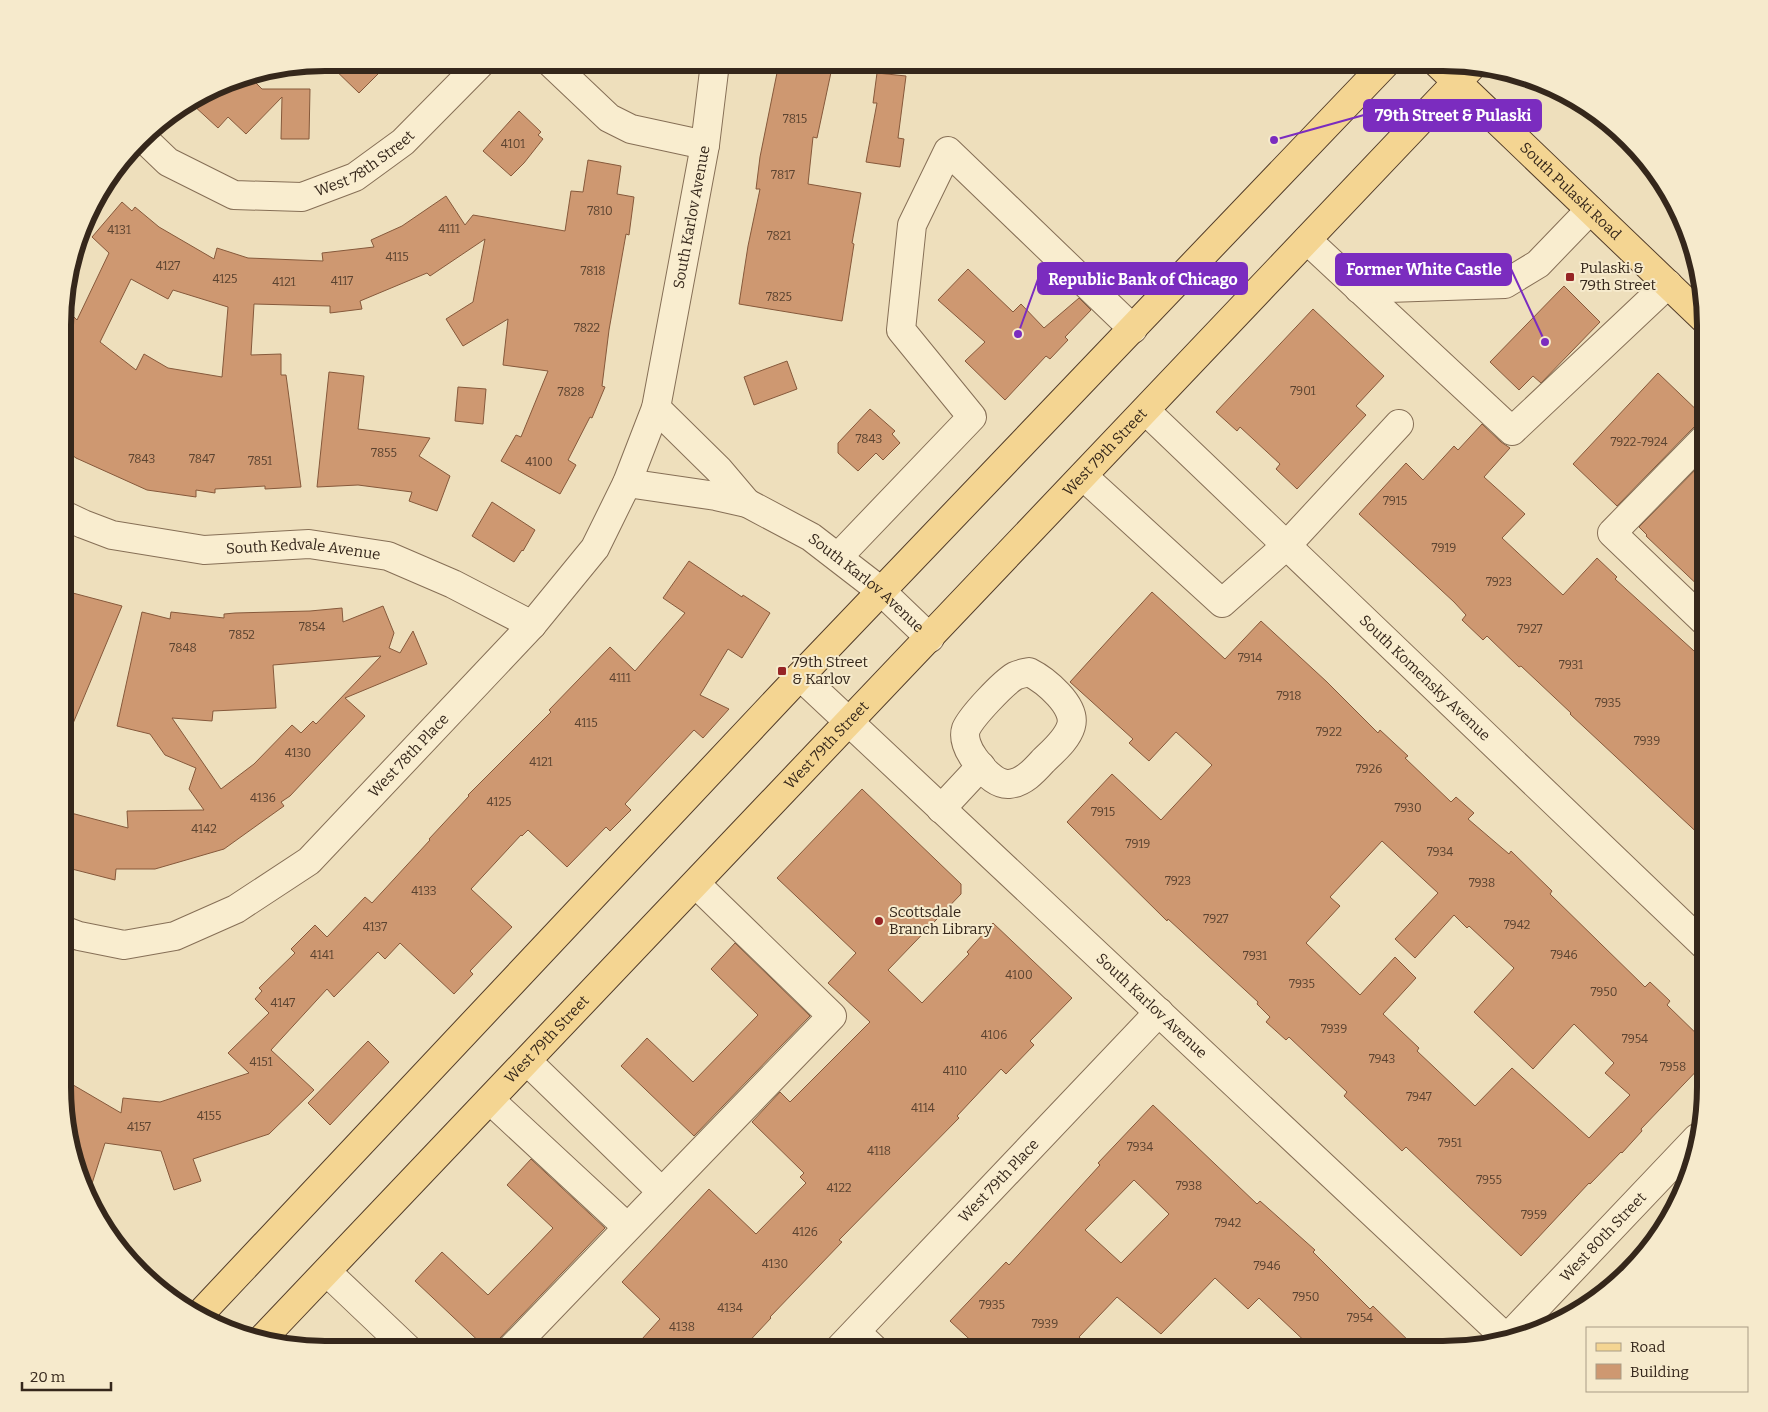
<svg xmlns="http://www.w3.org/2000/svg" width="1768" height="1412" font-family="Bitter,serif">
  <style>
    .building { fill: #ce9871; stroke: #86593b; fill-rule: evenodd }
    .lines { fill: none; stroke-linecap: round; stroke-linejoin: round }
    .minor-casing { stroke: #866f56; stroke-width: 30 }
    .major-casing { stroke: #533d2a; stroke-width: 30 }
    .minor { stroke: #f9edcf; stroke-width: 28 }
    .major { stroke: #f4d592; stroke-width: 28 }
    .poi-dot { fill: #962425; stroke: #f6eacc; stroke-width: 2 }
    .labels { text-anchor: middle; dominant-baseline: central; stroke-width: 4; stroke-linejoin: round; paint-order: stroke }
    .number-label { font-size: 12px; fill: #5b4330 }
    .street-label { font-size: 15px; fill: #35271b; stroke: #f6eacc }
    .poi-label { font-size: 15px; fill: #35271b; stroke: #f6eacc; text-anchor: start }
    .rim { fill: none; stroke: #35271b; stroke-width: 6 }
    .leader { fill: none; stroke: #7b2cbf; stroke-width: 2 }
    .callout-dot { fill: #7b2cbf; stroke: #f6eacc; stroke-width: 2 }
    .callout { fill: #7b2cbf; stroke: #7b2cbf; stroke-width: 2 }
    .callout-label { font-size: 16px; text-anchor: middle; font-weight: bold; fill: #fff }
  </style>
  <rect width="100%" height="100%" fill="#eedfbc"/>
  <path class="building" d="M 327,62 L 360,63 L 389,63 L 359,93 Z
    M 779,63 L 833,63 L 817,138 L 813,137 L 808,184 L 861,193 L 852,243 L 854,244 L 842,321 L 739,304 L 748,246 L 760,189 L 756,189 L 760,157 Z
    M 877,73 L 906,76 L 898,138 L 904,139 L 900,167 L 866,162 L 877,103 L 873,103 Z
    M 248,75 L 262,89 L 310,89 L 309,139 L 281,139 L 282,97 L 246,134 L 228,117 L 218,128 L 192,104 L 240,77 Z
    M 519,111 L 541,132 L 538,135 L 543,139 L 524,163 L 511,176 L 483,151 Z
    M 588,160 L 621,166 L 617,194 L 634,197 L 629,235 L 626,234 L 609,330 L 602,386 L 605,387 L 592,418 L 590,417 L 568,460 L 576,465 L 560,494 L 501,461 L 516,435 L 521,437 L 548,371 L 503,365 L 508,319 L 463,346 L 446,319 L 473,302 L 485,239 L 430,276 L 427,273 L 360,301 L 362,309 L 330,313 L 330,306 L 254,304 L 251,355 L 281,354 L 281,375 L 286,375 L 301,487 L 265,489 L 265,486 L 215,489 L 215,493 L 196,490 L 196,497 L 147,490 L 76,458 L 64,449 L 65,308 L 77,320 L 109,253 L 92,237 L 122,202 L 132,211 L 135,207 L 159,227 L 214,259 L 217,248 L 248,258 L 323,261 L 322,253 L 374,247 L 371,240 L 402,226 L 446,196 L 465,225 L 473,215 L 565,231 L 571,191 L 583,192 ZM 131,279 L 168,299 L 173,290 L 228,307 L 222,377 L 168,368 L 144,354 L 136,370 L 100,342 Z
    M 968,269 L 1013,312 L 1021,304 L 1044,328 L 1079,298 L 1091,310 L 1065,337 L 1068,340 L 1050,359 L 1046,356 L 1005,400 L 965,361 L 985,342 L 938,300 Z
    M 1564,286 L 1600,322 L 1541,383 L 1533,376 L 1519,390 L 1490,362 Z
    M 1313,309 L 1384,376 L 1356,406 L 1366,415 L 1297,489 L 1276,469 L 1280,464 L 1240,427 L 1237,431 L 1216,412 Z
    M 787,361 L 797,389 L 754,405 L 744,377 Z
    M 329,372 L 364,376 L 358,429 L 430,438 L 419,456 L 450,476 L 437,511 L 409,501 L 412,492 L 358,485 L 317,487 Z
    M 1658,373 L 1705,418 L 1705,423 L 1700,423 L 1694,427 L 1617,506 L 1573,464 Z
    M 458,387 L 486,389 L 483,424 L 455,421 Z
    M 870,409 L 895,431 L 892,434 L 900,443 L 883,460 L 876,453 L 858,471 L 838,453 L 838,443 Z
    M 1482,424 L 1501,442 L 1510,448 L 1484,477 L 1525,514 L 1502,538 L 1563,595 L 1597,558 L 1617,577 L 1615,579 L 1705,661 L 1705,840 L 1570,714 L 1571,713 L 1521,666 L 1519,667 L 1487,636 L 1483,640 L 1462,620 L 1466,615 L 1454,602 L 1359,514 L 1406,463 L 1423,480 L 1454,446 L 1458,450 Z
    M 1705,460 L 1705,592 L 1646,536 L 1647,535 L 1639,527 Z
    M 492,502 L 535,530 L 523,551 L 522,550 L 514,562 L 472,536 Z
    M 689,561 L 742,597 L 743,595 L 770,613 L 742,658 L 728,649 L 700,695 L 729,709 L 703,738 L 694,730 L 625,804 L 631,810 L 610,831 L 606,827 L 567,867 L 528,830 L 522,836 L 521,835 L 471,889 L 512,927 L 470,971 L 473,974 L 454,994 L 400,943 L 385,959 L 378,952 L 334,997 L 327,989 L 271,1050 L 314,1090 L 269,1134 L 193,1159 L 201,1181 L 174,1190 L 161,1151 L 105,1143 L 88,1196 L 63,1104 L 63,1079 L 121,1113 L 123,1098 L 160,1102 L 249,1073 L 228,1053 L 269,1013 L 255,999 L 262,991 L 259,988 L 295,953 L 291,949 L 315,925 L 327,937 L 365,897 L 372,903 L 430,840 L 429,839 L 469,796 L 468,795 L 551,712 L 549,710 L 610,647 L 635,671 L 685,613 L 663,598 Z
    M 69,592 L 122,606 L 64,745 L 64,604 Z
    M 1152,592 L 1225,659 L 1261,621 L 1327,682 L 1378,733 L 1380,730 L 1408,756 L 1405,758 L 1451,802 L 1456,797 L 1474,813 L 1468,819 L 1509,854 L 1511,851 L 1552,891 L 1550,894 L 1601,944 L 1645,987 L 1650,982 L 1670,1001 L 1667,1005 L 1705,1042 L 1705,1062 L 1641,1129 L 1642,1131 L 1622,1153 L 1621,1152 L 1590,1184 L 1589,1183 L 1521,1256 L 1406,1147 L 1402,1151 L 1344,1096 L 1347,1092 L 1289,1037 L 1286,1040 L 1266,1022 L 1270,1017 L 1257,1004 L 1258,1002 L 1168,919 L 1167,921 L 1067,822 L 1112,774 L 1161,820 L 1212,765 L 1176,732 L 1149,761 L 1129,743 L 1133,739 L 1070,682 ZM 1382,841 L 1438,893 L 1395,939 L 1415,958 L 1454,915 L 1467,928 L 1469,926 L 1514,968 L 1474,1012 L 1533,1069 L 1574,1024 L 1614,1063 L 1605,1073 L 1630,1095 L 1589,1138 L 1512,1068 L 1475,1106 L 1417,1051 L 1419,1048 L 1383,1014 L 1416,978 L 1395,957 L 1360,995 L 1306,943 L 1340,906 L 1330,897 Z
    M 383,606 L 394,633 L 389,648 L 400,653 L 413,631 L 427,664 L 345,698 L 365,716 L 290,796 L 281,802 L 284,806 L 224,849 L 155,869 L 116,869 L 115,880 L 64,867 L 64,843 L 71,813 L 128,828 L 127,811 L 204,810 L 189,789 L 196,768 L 165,755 L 150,734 L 117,726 L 142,612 L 170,619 L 171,612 L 224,618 L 224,614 L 235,613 L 310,611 L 342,608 L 343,622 ZM 381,656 L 316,724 L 313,721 L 301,733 L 292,725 L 254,764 L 221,789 L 172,718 L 212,721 L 213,711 L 276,708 L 273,665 Z
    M 862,789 L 961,884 L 961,894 L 888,970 L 922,1003 L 969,954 L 967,952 L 993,923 L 1072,998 L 1030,1041 L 1034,1045 L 1006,1074 L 1001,1069 L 957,1116 L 959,1118 L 839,1240 L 842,1242 L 770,1317 L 771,1318 L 742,1349 L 633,1349 L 660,1319 L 622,1282 L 709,1189 L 756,1234 L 806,1183 L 800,1177 L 804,1173 L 752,1122 L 780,1092 L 790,1102 L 870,1022 L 828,983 L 856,953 L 777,878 Z
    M 735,943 L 810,1016 L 694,1136 L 621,1066 L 647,1038 L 693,1082 L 758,1015 L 711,969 Z
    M 368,1041 L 389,1062 L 330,1125 L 308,1103 Z
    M 1153,1105 L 1257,1204 L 1260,1201 L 1315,1250 L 1313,1252 L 1370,1309 L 1373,1306 L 1417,1349 L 1313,1349 L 1259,1298 L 1248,1309 L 1215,1278 L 1161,1334 L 1117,1297 L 1079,1337 L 1092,1349 L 980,1349 L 950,1321 L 1006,1262 L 1009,1265 L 1100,1165 L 1098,1163 ZM 1134,1180 L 1169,1214 L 1121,1263 L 1085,1230 Z
    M 531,1159 L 605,1228 L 500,1338 L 492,1349 L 487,1349 L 415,1281 L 442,1252 L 488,1295 L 531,1251 L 553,1228 L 507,1185 Z"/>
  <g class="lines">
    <defs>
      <g id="minor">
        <path d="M 551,63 L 609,118 L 631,129 L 705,145"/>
        <path id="s1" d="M 143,138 L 168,162 L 234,195 L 302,197 L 355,177 L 403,142 L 481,63"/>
        <path d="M 1307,240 L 1512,431 L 1668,284"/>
        <path d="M 1359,289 L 1505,284 L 1538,264 L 1590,210"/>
        <path d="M 656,408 L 719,470 L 747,503"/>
        <path id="s2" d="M 1146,411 L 1705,946"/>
        <path d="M 1083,476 L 1222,603 L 1287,545 L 1399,424"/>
        <path id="s3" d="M 627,483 L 716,496 L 747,503 L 811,537 L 881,591 L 930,638"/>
        <path id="s4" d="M 64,515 L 83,524 L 112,535 L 204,550 L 309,544 L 388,556 L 453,584 L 532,625"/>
        <path d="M 838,557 L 972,417 L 901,330 L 912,225 L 948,151 L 1133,329"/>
        <path d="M 1705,622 L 1612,533 L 1705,438"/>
        <path d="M 1029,672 C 1045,680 1077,706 1071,726 C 1067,740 1053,751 1043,761 C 1034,771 1023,783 1009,784 C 995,785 981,768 974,758 C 968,750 963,738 966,729 C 971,717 1003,683 1015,676 C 1019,674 1025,673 1029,672 Z"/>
        <path id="s5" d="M 800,676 L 1505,1337"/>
        <path d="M 941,809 L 981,766"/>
        <path id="s6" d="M 63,930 L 79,936 L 124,945 L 175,936 L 236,909 L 309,861 L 532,625 L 595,548 L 627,483 L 656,408 L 705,145 L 715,63"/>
        <path d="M 527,1061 L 662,1192 L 832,1016 L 696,884"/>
        <path d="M 490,1100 L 627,1227"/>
        <path d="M 327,1272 L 408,1349"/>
        <path d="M 856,1332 L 874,1349"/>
        <path id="s7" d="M 1508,1337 L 1697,1138"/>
        <path d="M 511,1349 L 662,1192"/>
        <path id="s8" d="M 839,1349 L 1159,1012"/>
      </g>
      <g id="major">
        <path id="s9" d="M 1437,63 L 1704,319"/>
        <path d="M 200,1314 L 800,676 L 1386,63"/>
        <path id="s10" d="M 263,1338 L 1472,66"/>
      </g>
    </defs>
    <use href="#minor" class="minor-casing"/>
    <use href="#major" class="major-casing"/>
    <use href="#minor" class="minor"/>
    <use href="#major" class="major"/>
  </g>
  <g class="poi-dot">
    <rect x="1565" y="272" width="10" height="10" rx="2.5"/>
    <rect x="777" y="666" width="10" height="10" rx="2.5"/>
    <circle cx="879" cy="921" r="5"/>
  </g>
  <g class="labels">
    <g class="number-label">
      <text x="795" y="119">7815</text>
      <text x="513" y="144">4101</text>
      <text x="783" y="175">7817</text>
      <text x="600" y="211">7810</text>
      <text x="449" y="229">4111</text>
      <text x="119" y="230">4131</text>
      <text x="779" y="236">7821</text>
      <text x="397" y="257">4115</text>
      <text x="168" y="266">4127</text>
      <text x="593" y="271">7818</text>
      <text x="225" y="279">4125</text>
      <text x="342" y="281">4117</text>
      <text x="284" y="282">4121</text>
      <text x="779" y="297">7825</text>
      <text x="587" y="328">7822</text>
      <text x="1303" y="391">7901</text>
      <text x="571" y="392">7828</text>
      <text x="869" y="439">7843</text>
      <text x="1639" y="442">7922-7924</text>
      <text x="384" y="453">7855</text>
      <text x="142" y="459">7843</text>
      <text x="202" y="459">7847</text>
      <text x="260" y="461">7851</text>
      <text x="539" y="462">4100</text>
      <text x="1395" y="501">7915</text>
      <text x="1444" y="548">7919</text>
      <text x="1499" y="582">7923</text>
      <text x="312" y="627">7854</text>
      <text x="1530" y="629">7927</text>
      <text x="242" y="635">7852</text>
      <text x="183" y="648">7848</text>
      <text x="1250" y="658">7914</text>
      <text x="1571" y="665">7931</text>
      <text x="620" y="678">4111</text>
      <text x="1289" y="696">7918</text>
      <text x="1608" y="703">7935</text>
      <text x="586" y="723">4115</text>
      <text x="1329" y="732">7922</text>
      <text x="1647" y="741">7939</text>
      <text x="298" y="753">4130</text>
      <text x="541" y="762">4121</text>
      <text x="1369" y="769">7926</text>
      <text x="263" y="798">4136</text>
      <text x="499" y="802">4125</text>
      <text x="1408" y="808">7930</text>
      <text x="1103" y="812">7915</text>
      <text x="204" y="829">4142</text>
      <text x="1138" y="844">7919</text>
      <text x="1440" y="852">7934</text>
      <text x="1178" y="881">7923</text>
      <text x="1482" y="883">7938</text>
      <text x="424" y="891">4133</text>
      <text x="1216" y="919">7927</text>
      <text x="1517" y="925">7942</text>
      <text x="375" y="927">4137</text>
      <text x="322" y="955">4141</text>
      <text x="1564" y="955">7946</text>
      <text x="1255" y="956">7931</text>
      <text x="1019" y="975">4100</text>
      <text x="1302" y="984">7935</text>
      <text x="1604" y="992">7950</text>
      <text x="283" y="1003">4147</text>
      <text x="1334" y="1029">7939</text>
      <text x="994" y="1035">4106</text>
      <text x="1635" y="1039">7954</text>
      <text x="1382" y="1059">7943</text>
      <text x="261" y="1062">4151</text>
      <text x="1673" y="1067">7958</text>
      <text x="955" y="1071">4110</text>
      <text x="1419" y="1097">7947</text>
      <text x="923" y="1108">4114</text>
      <text x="209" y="1116">4155</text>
      <text x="139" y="1127">4157</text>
      <text x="1450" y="1143">7951</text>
      <text x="1140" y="1147">7934</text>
      <text x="879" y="1151">4118</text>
      <text x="1489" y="1180">7955</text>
      <text x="1189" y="1186">7938</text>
      <text x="839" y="1188">4122</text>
      <text x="1534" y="1215">7959</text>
      <text x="1228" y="1223">7942</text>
      <text x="805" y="1232">4126</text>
      <text x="775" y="1264">4130</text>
      <text x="1267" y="1266">7946</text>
      <text x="1306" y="1297">7950</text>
      <text x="992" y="1305">7935</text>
      <text x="730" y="1308">4134</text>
      <text x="1360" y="1318">7954</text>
      <text x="1045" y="1324">7939</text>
      <text x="682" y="1327">4138</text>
    </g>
    <g class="street-label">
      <text stroke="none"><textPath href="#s1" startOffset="248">West 78th Street</textPath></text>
      <text stroke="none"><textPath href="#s9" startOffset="185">South Pulaski Road</textPath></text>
      <text stroke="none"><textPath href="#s6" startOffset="1040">South Karlov Avenue</textPath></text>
      <text stroke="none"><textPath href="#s10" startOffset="1222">West 79th Street</textPath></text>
      <text stroke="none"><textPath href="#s4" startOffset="245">South Kedvale Avenue</textPath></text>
      <text stroke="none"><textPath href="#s3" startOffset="266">South Karlov Avenue</textPath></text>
      <text stroke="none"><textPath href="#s2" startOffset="386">South Komensky Avenue</textPath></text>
      <text stroke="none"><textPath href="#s10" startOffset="818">West 79th Street</textPath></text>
      <text stroke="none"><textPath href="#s6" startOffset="414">West 78th Place</textPath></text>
      <text stroke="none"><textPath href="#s5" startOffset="482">South Karlov Avenue</textPath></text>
      <text stroke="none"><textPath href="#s10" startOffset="412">West 79th Street</textPath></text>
      <text stroke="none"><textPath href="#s8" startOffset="232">West 79th Place</textPath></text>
      <text stroke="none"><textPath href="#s7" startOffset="138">West 80th Street</textPath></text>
    </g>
    <g class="poi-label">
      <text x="1580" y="268">Pulaski &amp;<tspan x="1580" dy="17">79th Street</tspan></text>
      <text x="792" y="662">79th Street<tspan x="792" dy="17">&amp; Karlov</tspan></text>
      <text x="889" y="912">Scottsdale<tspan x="889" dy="17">Branch Library</tspan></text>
    </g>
  </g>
  <path d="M0 0H1768V1412H0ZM325 71H1443A254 254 0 0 1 1697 325V1087A254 254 0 0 1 1443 1341H325A254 254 0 0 1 71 1087V325A254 254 0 0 1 325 71Z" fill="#f6eacc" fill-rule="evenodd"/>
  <path class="rim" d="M325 71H1443A254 254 0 0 1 1697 325V1087A254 254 0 0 1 1443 1341H325A254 254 0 0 1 71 1087V325A254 254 0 0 1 325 71Z"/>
  <path class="leader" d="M1274 140L1364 115M1545 342L1511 269M1018 334L1038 279"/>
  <g class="callout-dot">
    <circle cx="1274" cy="140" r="5"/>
    <circle cx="1545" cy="342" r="5"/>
    <circle cx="1018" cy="334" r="5"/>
  </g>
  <g class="callout">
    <rect x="1364" y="100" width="177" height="31" rx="5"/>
    <rect x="1336" y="254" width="175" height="31" rx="5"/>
    <rect x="1038" y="263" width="209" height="31" rx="5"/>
  </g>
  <g class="callout-label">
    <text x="1453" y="121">79th Street &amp; Pulaski</text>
    <text x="1424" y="275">Former White Castle</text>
    <text x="1143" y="285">Republic Bank of Chicago</text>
  </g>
  <rect x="1586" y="1327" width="162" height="65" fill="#f6eacc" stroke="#a99c85"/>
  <rect x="1596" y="1343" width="25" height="8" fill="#f4d592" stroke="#a99c85"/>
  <text x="1630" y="1352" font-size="15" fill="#35271b">Road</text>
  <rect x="1596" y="1364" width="25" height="15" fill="#ce9871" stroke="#a99c85"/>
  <text x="1630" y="1377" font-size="15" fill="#35271b">Building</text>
  <path d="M22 1382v8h89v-8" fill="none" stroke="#35271b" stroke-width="2.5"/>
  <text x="30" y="1382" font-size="15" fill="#35271b" stroke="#f6eacc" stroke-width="4" paint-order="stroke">20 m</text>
</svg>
